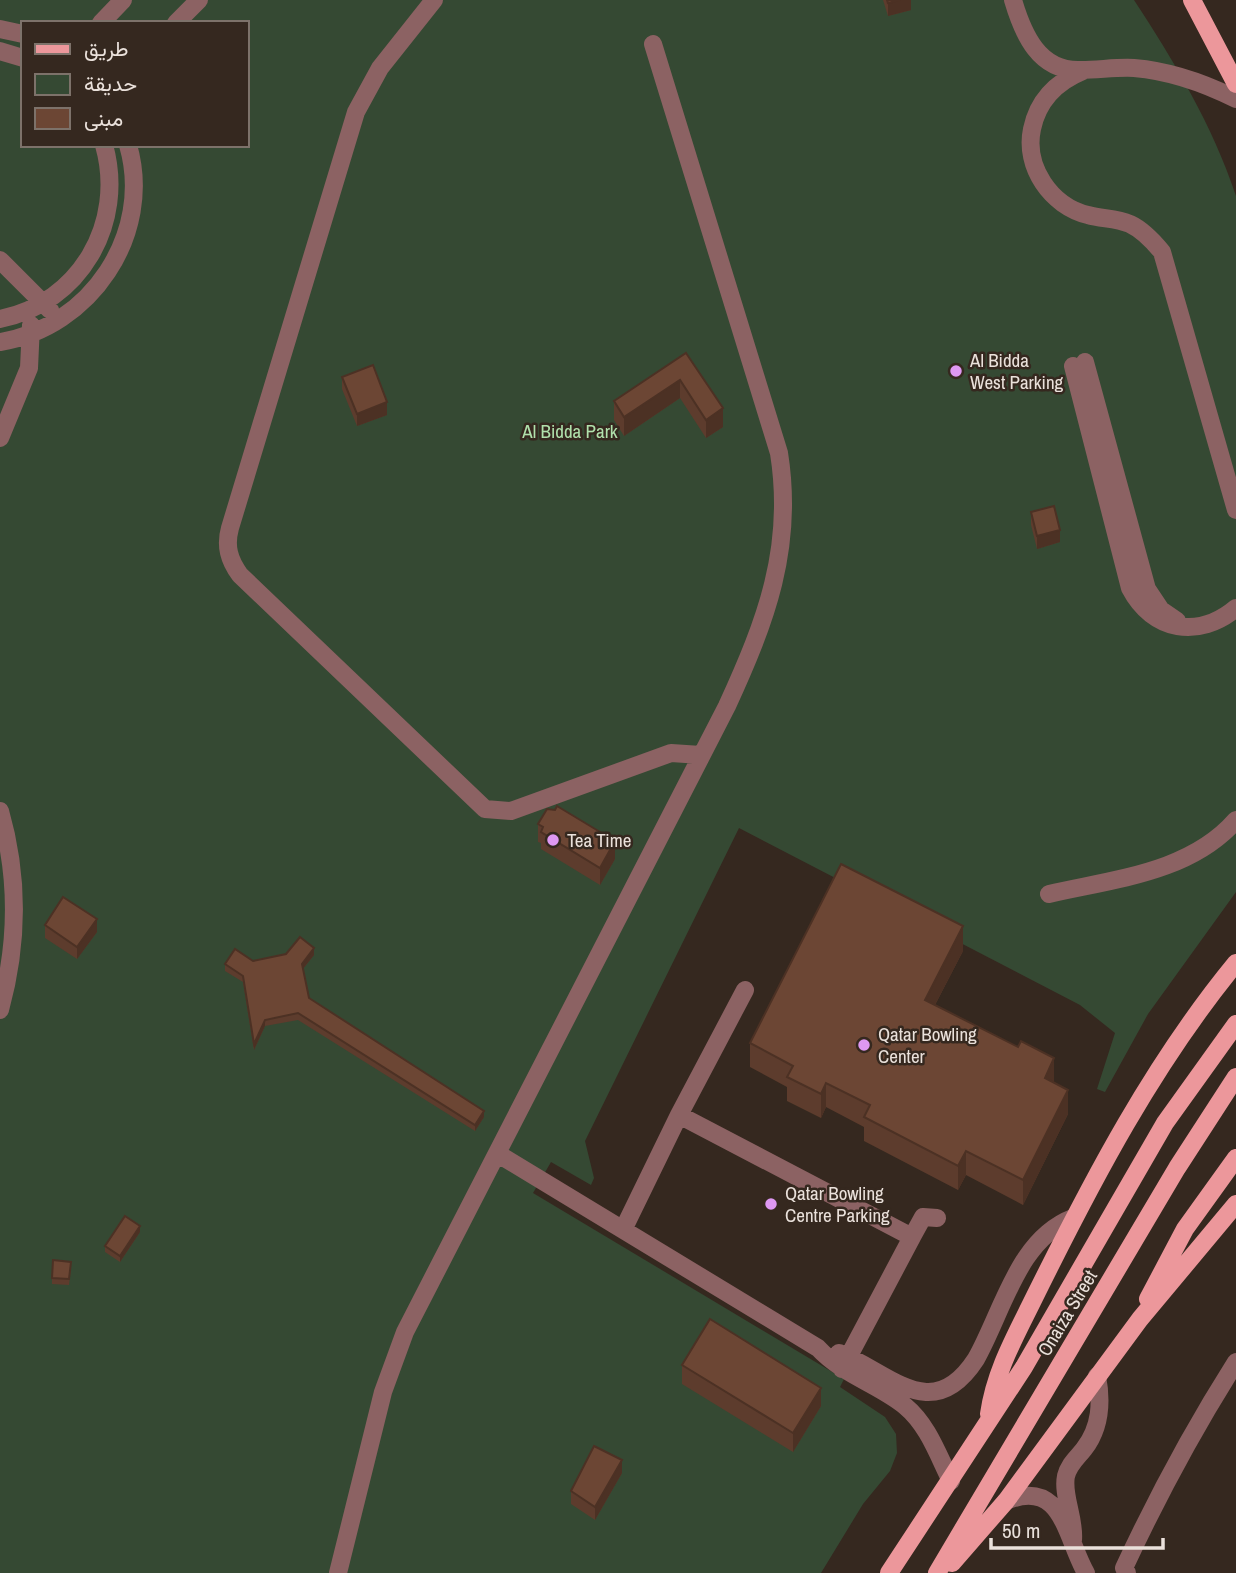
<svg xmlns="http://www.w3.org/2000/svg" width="1236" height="1573" font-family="'Archivo Narrow',Vazirmatn,sans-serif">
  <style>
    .green { fill: #354933; fill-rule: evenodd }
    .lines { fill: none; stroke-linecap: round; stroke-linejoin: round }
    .minor { stroke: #8c6263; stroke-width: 18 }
    .major { stroke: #ec979b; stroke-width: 18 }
    .wall { fill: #5d3c2d }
    .shaded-wall { fill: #4c3124 }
    .building { fill: #6c4634; stroke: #4c3124; stroke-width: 2 }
    .poi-dot { fill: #de98f2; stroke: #35281f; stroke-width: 2.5 }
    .labels { text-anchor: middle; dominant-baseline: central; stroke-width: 5; stroke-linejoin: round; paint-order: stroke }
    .poi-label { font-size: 19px; fill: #eae1db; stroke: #35281f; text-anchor: start }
    .park-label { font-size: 19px; fill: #b0e1ac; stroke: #35281f }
    .street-label { font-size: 19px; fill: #eae1db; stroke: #35281f }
  </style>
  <rect width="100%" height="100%" fill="#35281f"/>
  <path class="green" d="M 0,0 L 1134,0 C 1174,61 1213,126 1236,196 L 1236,892 L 1148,1014 L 1105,1092 L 1097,1089 L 1115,1033 L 1080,1005 L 739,828 L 585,1141 L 594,1178 L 591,1185 L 551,1162 L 533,1193 L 844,1379 L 840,1387 L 885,1417 L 896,1434 L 897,1453 L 890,1471 L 863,1504 L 821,1573 L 0,1573 ZM 23,23 L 247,23 L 247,145 L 23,145 Z"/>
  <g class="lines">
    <path class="minor" d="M 434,0 L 380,68 L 356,112 L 230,528 C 225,546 229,560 240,575 L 485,809 L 511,811 L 671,753 L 701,755
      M 1013,0 C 1023,34 1039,72 1081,70 C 1099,70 1116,67 1134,68 C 1170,71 1204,83 1236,99
      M 101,23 L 123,0
      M 176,23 L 199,0
      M 0,29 L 23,34
      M 0,51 L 23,58
      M 1083,71 C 1056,82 1038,100 1032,129 C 1024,167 1051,206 1088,215 C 1102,219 1116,218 1130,224 C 1143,230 1153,241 1162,252 L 1236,510
      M 0,260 L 50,310
      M 0,319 C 80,303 126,223 104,145
      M 0,342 C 90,328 154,234 128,145
      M 1085,362 L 1147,589 L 1161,610 L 1177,621
      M 1073,366 L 1130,588 C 1153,632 1199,639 1236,608
      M 0,438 L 29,368 L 31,325
      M 0,811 C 19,877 18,944 0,1010
      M 1049,894 C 1113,879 1190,873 1236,820
      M 679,1115 L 745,990
      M 498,1154 L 818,1348 C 843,1375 878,1384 905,1406 C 928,1425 938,1455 951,1481
      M 623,1230 L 679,1115 L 912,1237 L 842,1369
      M 912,1237 L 923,1217 L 937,1218
      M 839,1353 C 889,1372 932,1427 976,1359 C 1003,1311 1018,1239 1073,1218
      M 1006,1501 C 1063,1477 1066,1539 1086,1573
      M 1073,1540 C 1075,1518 1062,1495 1066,1476 C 1069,1464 1077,1458 1084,1449 C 1101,1427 1102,1402 1097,1376
      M 338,1573 L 383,1392 L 405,1332 L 727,706 C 766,621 794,548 779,453 L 653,44
      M 1127,1573 L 1124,1568 C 1157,1497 1194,1428 1236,1362"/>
    <path class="major" d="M 1192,0 L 1236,84
      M 1148,1299 L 1185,1229 L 1236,1158
      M 989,1414 C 995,1371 1016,1335 1035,1296 C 1093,1179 1153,1064 1236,963
      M 952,1563 L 1006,1501 L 1140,1319 L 1236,1204
      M 889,1573 L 1024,1367 L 1165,1123 L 1236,1024
      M 937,1573 L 1177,1168 L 1236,1077"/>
  </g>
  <path class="wall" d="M 883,0 L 911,0 L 911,10 L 888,16 Z
    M 686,353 L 723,427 L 706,438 L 680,398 L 624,436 L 614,420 L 614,401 Z
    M 342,377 L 387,415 L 357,426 L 342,389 Z
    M 1031,512 L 1060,542 L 1037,549 L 1031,525 Z
    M 538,824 L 615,859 L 600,885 L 541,849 L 541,843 L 538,842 Z
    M 45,925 L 97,932 L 77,959 L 45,938 Z
    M 963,951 L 935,1005 L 1054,1083 L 1068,1114 L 1023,1205 L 966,1175 L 958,1190 L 864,1141 L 864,1127 L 826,1107 L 821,1118 L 787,1101 L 787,1087 L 750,1067 L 750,1043 Z
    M 314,955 L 303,969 L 309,998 L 484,1117 L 475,1131 L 298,1020 L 265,1026 L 254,1050 L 243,982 L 225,971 L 225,964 Z
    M 140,1232 L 120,1262 L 105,1252 L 105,1246 Z
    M 71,1268 L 69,1285 L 52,1284 L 52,1278 Z
    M 682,1365 L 821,1406 L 793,1452 L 682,1384 Z
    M 622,1473 L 595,1520 L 571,1504 L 571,1491 Z"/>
  <path class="shaded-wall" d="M 900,0 L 911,0 L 911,10 L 888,16 L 888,3 Z
    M 680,380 L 680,398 L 624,436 L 624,417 Z
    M 387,402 L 387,415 L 357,426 L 357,414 Z
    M 723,408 L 723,427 L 706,438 L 706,420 Z
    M 1060,530 L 1060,542 L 1037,549 L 1037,536 Z
    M 615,841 L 615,859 L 600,885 L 600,868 Z
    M 97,919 L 97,932 L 77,959 L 77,947 Z
    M 963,926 L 963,951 L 925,1024 L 925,1000 Z
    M 314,948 L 314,955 L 302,970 L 302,964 Z
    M 265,1020 L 265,1026 L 254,1050 L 254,1044 Z
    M 1054,1058 L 1054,1083 L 1045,1078 Z
    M 826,1083 L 826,1107 L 821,1118 L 821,1094 Z
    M 1068,1090 L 1068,1114 L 1023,1205 L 1023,1180 Z
    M 484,1111 L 484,1117 L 475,1131 L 475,1125 Z
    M 966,1151 L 966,1175 L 958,1190 L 958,1166 Z
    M 140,1226 L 140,1232 L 120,1262 L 120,1256 Z
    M 821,1388 L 821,1406 L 793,1452 L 793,1433 Z
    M 622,1460 L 622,1473 L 595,1520 L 595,1507 Z"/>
  <path class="building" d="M 887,0 L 900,0 L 888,3 Z
    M 686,353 L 723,408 L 706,420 L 680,380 L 624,417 L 614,401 Z
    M 373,365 L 387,402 L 357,414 L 342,377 Z
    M 1054,506 L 1060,530 L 1037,536 L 1031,512 Z
    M 557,806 L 615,841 L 600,868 L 541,832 L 543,827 L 538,824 L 547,809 L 555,810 Z
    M 841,864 L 963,926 L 925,1000 L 1018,1047 L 1021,1041 L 1054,1058 L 1045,1078 L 1068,1090 L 1023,1180 L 966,1151 L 958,1166 L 864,1117 L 870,1105 L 826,1083 L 821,1094 L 787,1077 L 793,1066 L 750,1043 Z
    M 63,897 L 97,919 L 77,947 L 45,925 Z
    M 300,937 L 314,948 L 302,964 L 309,998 L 484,1111 L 475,1125 L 298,1013 L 265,1020 L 254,1044 L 243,976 L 225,964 L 235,949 L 253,961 L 286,954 Z
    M 125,1216 L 140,1226 L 120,1256 L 105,1246 Z
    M 53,1260 L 71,1262 L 69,1279 L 52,1278 Z
    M 710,1319 L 821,1388 L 793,1433 L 682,1365 Z
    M 594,1446 L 622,1460 L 595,1507 L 571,1491 Z"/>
  <g class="poi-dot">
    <circle cx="956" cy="371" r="7"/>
    <circle cx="553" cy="840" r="7"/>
    <circle cx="864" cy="1045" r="7"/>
    <circle cx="771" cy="1204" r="7"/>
  </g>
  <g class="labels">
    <g class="poi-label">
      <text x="970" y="360">Al Bidda<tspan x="970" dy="22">West Parking</tspan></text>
      <text x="567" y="840">Tea Time</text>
      <text x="878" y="1034">Qatar Bowling<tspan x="878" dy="22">Center</tspan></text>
      <text x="785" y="1193">Qatar Bowling<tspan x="785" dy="22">Centre Parking</tspan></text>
    </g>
    <g class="park-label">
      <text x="570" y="431">Al Bidda Park</text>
    </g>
    <g class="street-label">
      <text transform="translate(1067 1313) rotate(-59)">Onaiza Street</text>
    </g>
  </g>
  <rect x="21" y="21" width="228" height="126" fill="#35281f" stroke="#7d726a" stroke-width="2"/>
  <rect x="35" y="44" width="35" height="10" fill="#ec979b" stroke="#7d726a" stroke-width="2"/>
  <text x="84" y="56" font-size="21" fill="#eae1db">طريق</text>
  <rect x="35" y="74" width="35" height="21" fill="#354933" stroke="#7d726a" stroke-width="2"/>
  <text x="84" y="91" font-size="21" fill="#eae1db">حديقة</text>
  <rect x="35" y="108" width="35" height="21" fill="#6c4634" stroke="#7d726a" stroke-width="2"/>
  <text x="84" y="126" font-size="21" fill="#eae1db">مبنى</text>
  <path d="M991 1538v10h172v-10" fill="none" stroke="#eae1db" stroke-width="3.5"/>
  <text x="1002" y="1538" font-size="21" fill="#eae1db" stroke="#35281f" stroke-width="5" paint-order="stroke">50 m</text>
</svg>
